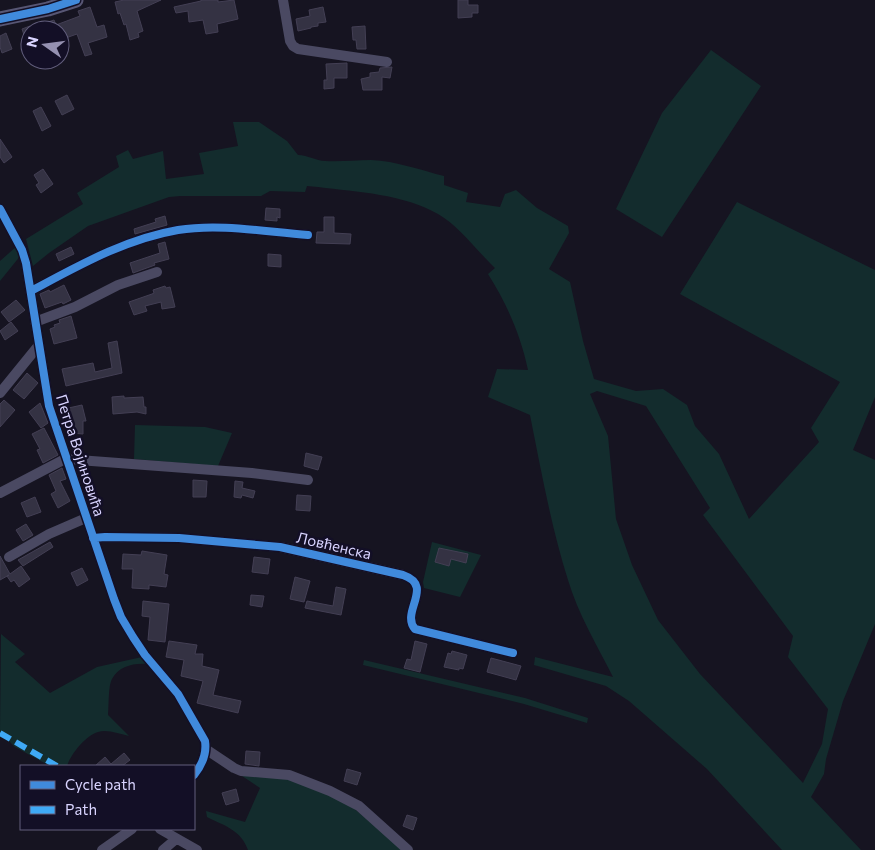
<svg xmlns="http://www.w3.org/2000/svg" width="875" height="850" font-family="Commissioner,sans-serif">
  <style>
    .green { fill: #132c2d; fill-rule: evenodd }
    .building { fill: #343243; stroke: #433f54 }
    .lines { fill: none; stroke-linecap: round; stroke-linejoin: round }
    .street { stroke: #4a4962; stroke-width: 10 }
    .secondary { stroke: #575674; stroke-width: 15 }
    .quiet { stroke: #3fa9f5; stroke-width: 6; stroke-dasharray: 12 6; stroke-linecap: butt }
    .cycleway-casing { stroke: #130f26; stroke-width: 11 }
    .cycleway { stroke: #408adc; stroke-width: 8 }
    .labels { text-anchor: middle; dominant-baseline: central; stroke-width: 5; stroke-linejoin: round; paint-order: stroke }
    .street-label { font-size: 15px; fill: #d9d4ff; stroke: #130f26 }
  </style>
  <rect width="100%" height="100%" fill="#161421"/>
  <path class="green" d="M 711,50 L 761,86 L 662,237 L 616,209 L 662,113 Z
    M 233,122 L 259,122 L 287,141 L 298,155 C 308,155 316,161 325,161 C 340,162 356,160 371,160 C 396,161 420,170 444,176 L 444,185 L 468,193 L 466,202 L 500,207 L 505,194 L 516,190 L 537,208 L 568,226 L 569,233 L 549,269 L 570,282 L 583,341 L 594,379 L 636,391 L 663,389 L 687,405 L 695,426 L 719,454 L 749,519 L 819,442 L 811,428 L 840,382 L 680,294 L 737,202 L 875,270 L 875,397 L 853,450 L 875,460 L 875,624 L 843,701 L 826,759 L 824,774 L 811,797 L 861,850 L 782,850 L 707,769 L 629,701 L 606,686 L 534,665 L 535,657 L 613,677 C 597,645 578,614 568,580 C 551,526 541,470 530,415 L 488,397 L 497,369 L 528,370 C 521,336 507,304 488,274 L 495,268 C 478,252 458,225 438,214 C 403,194 358,192 318,187 L 307,186 L 305,192 L 270,191 L 261,196 L 180,196 L 169,197 L 88,226 L 49,253 L 33,266 L 26,239 L 83,204 L 77,193 L 119,167 L 116,156 L 128,150 L 133,159 L 163,151 L 166,179 L 204,174 L 199,153 L 238,146 ZM 597,391 L 646,406 L 710,508 L 703,515 L 793,636 L 788,657 L 828,709 L 822,744 L 803,783 L 700,674 L 658,620 L 632,565 L 616,519 L 608,436 L 590,394 Z
    M 17,246 L 21,255 L 0,281 L 0,261 Z
    M 135,425 L 205,427 L 232,433 L 218,466 L 134,459 Z
    M 432,542 L 481,555 L 460,597 L 424,588 L 423,582 Z
    M 1,634 L 25,654 L 15,662 L 50,693 L 97,667 L 142,657 L 146,664 C 133,663 118,667 112,679 C 108,686 109,706 108,715 L 129,736 C 120,734 107,729 98,732 C 85,736 71,754 67,766 L 50,766 L 15,747 L 0,732 Z
    M 364,660 L 525,698 L 588,718 L 587,723 L 524,704 L 363,665 Z
    M 239,774 L 299,780 L 350,805 L 403,850 L 248,850 C 241,830 225,826 207,817 L 206,811 L 245,822 L 260,788 Z"/>
  <path class="building" d="M 124,0 L 161,0 L 137,11 L 143,31 L 138,33 L 139,37 L 130,40 L 126,24 L 124,25 L 120,13 L 118,14 L 115,2 Z
    M 201,0 L 218,0 L 218,2 L 234,0 L 238,19 L 217,24 L 218,32 L 206,34 L 203,20 L 189,22 L 188,11 L 176,13 L 174,7 L 201,1 Z
    M 458,0 L 468,0 L 468,5 L 478,5 L 478,13 L 472,13 L 472,17 L 458,18 Z
    M 90,7 L 97,27 L 104,25 L 107,37 L 88,43 L 92,54 L 85,56 L 77,34 L 60,40 L 60,30 L 30,30 L 29,50 L 22,29 L 30,26 L 30,28 L 54,20 L 56,25 L 80,16 L 78,11 Z
    M 323,7 L 326,22 L 318,23 L 318,26 L 311,27 L 311,28 L 298,31 L 296,19 L 310,16 L 309,10 Z
    M 365,26 L 366,49 L 357,49 L 356,40 L 353,40 L 352,27 Z
    M 6,33 L 12,49 L 2,53 L 0,47 L 0,36 Z
    M 347,63 L 347,78 L 334,78 L 334,88 L 324,89 L 324,80 L 327,80 L 326,64 Z
    M 392,67 L 390,78 L 382,77 L 382,90 L 363,90 L 361,79 L 370,77 L 370,73 L 379,72 L 380,68 Z
    M 67,95 L 74,109 L 62,115 L 55,101 Z
    M 41,107 L 51,126 L 42,131 L 33,111 Z
    M 0,139 L 12,157 L 4,163 L 0,157 Z
    M 43,169 L 53,184 L 41,193 L 36,185 L 39,183 L 34,175 Z
    M 266,208 L 280,209 L 280,218 L 277,217 L 277,221 L 265,220 Z
    M 165,216 L 167,225 L 135,234 L 134,229 L 156,222 L 155,219 Z
    M 324,217 L 334,217 L 334,233 L 351,234 L 350,244 L 316,243 L 317,232 L 324,232 Z
    M 165,242 L 169,259 L 154,263 L 155,265 L 133,273 L 130,263 L 160,253 L 158,244 Z
    M 71,247 L 74,254 L 59,261 L 56,254 Z
    M 268,254 L 281,255 L 281,267 L 268,266 Z
    M 64,285 L 71,300 L 63,304 L 62,302 L 45,308 L 40,294 L 49,290 L 50,292 Z
    M 165,286 L 166,288 L 170,287 L 175,307 L 162,309 L 161,302 L 145,306 L 147,311 L 134,315 L 129,302 L 152,294 L 154,293 L 153,290 Z
    M 16,300 L 25,310 L 9,322 L 1,312 Z
    M 71,316 L 77,338 L 54,344 L 50,329 L 55,327 L 54,325 L 60,323 L 59,320 Z
    M 11,322 L 18,331 L 5,340 L 0,331 Z
    M 117,341 L 122,373 L 66,386 L 62,369 L 93,363 L 95,372 L 112,368 L 108,343 Z
    M 27,373 L 38,383 L 24,399 L 13,390 Z
    M 124,396 L 124,398 L 143,397 L 144,407 L 146,407 L 146,414 L 137,412 L 113,414 L 112,397 Z
    M 4,400 L 15,410 L 0,427 L 0,404 Z
    M 40,403 L 48,423 L 41,428 L 29,412 Z
    M 82,405 L 86,421 L 83,421 L 83,434 L 72,433 L 72,424 L 67,425 L 64,409 Z
    M 44,428 L 58,455 L 43,463 L 37,450 L 40,449 L 32,434 Z
    M 306,453 L 322,457 L 318,470 L 304,466 Z
    M 62,468 L 66,479 L 60,481 L 70,501 L 58,508 L 51,494 L 56,491 L 49,475 Z
    M 193,480 L 207,481 L 206,497 L 193,497 Z
    M 235,481 L 243,482 L 242,488 L 255,491 L 253,498 L 242,495 L 241,498 L 234,497 Z
    M 297,495 L 311,496 L 310,511 L 296,510 Z
    M 35,497 L 41,512 L 27,517 L 21,503 Z
    M 26,524 L 33,535 L 23,541 L 16,530 Z
    M 50,542 L 53,547 L 23,566 L 18,560 Z
    M 439,548 L 468,554 L 466,563 L 451,559 L 449,566 L 435,562 Z
    M 142,551 L 167,555 L 164,574 L 168,575 L 166,587 L 149,585 L 149,589 L 132,588 L 133,569 L 122,569 L 123,554 L 141,555 Z
    M 0,556 L 10,574 L 21,566 L 30,579 L 19,587 L 14,580 L 11,582 L 7,576 L 9,575 L 0,580 Z
    M 254,557 L 270,559 L 268,574 L 252,572 Z
    M 82,568 L 88,580 L 77,586 L 71,573 Z
    M 295,577 L 310,581 L 304,602 L 290,599 Z
    M 336,587 L 346,589 L 341,615 L 305,608 L 307,601 L 333,606 Z
    M 251,595 L 264,596 L 262,607 L 250,605 Z
    M 143,601 L 169,604 L 165,642 L 148,640 L 150,617 L 142,616 Z
    M 169,641 L 197,645 L 195,654 L 203,654 L 202,666 L 219,670 L 213,695 L 241,701 L 238,713 L 197,703 L 203,681 L 181,676 L 184,660 L 166,657 Z
    M 415,641 L 427,644 L 420,672 L 404,668 L 407,659 L 411,660 Z
    M 452,651 L 467,655 L 463,669 L 459,668 L 459,670 L 444,667 L 448,653 L 451,654 Z
    M 491,658 L 521,666 L 516,680 L 487,672 Z
    M 246,751 L 260,752 L 259,766 L 245,764 Z
    M 124,753 L 130,760 L 122,766 L 95,766 L 105,757 L 111,764 Z
    M 347,769 L 361,773 L 357,785 L 344,781 Z
    M 236,789 L 239,801 L 226,805 L 222,793 Z
    M 407,815 L 417,818 L 413,830 L 403,826 Z"/>
  <g class="lines">
    <path class="street" d="M 283,0 L 290,41 L 293,46 L 298,49 L 387,62
      M 0,209 L 22,250 L 26,263 L 49,406 L 114,599 L 121,617 L 133,637 L 145,655 L 178,694 L 205,741 C 207,754 202,765 194,775
      M 31,291 C 78,266 125,239 178,230 C 220,223 266,232 308,235
      M 35,322 L 75,307 L 118,285 L 157,272
      M 0,393 L 39,345
      M 0,493 L 65,459 L 252,473 L 308,480
      M 93,538 L 105,537 L 179,538 L 280,547 L 403,575 C 435,586 400,612 415,629 L 513,653
      M 9,557 L 49,534 L 86,518
      M 207,750 L 234,768 L 241,771 L 289,775 L 330,791 L 359,806 L 408,850
      M 160,829 L 197,850
      M 102,850 L 132,829
      M 163,850 L 176,839"/>
    <path class="secondary" d="M 0,19 L 48,9 L 76,0"/>
    <path class="quiet" d="M 0,733 L 57,766"/>
    <defs>
      <path id="cycleway" d="M 0,19 L 48,9 L 76,0
        M 0,209 L 22,250 L 26,263 L 49,406 L 114,599 L 121,617 L 133,637 L 145,655 L 178,694 L 205,741 C 207,754 202,765 194,775
        M 31,291 C 78,266 125,239 178,230 C 220,223 266,232 308,235
        M 93,538 L 105,537 L 179,538 L 280,547 L 403,575 C 435,586 400,612 415,629 L 513,653"/>
    </defs>
    <use href="#cycleway" class="cycleway-casing"/>
    <use href="#cycleway" class="cycleway"/>
  </g>
  <g class="labels">
    <g class="street-label">
      <text transform="translate(81 455) rotate(72)">Петра Војиновића</text>
      <text transform="translate(334 545) rotate(13)">Ловћенска</text>
    </g>
  </g>
  <rect x="20" y="765" width="175" height="65" fill="#130f26" stroke="#625e7d"/>
  <rect x="30" y="781" width="25" height="8" fill="#408adc" stroke="#625e7d"/>
  <text x="65" y="790" font-size="15" fill="#d9d4ff">Cycle path</text>
  <rect x="30" y="806" width="25" height="8" fill="#3fa9f5" stroke="#625e7d"/>
  <text x="65" y="815" font-size="15" fill="#d9d4ff">Path</text>
  <g transform="translate(45 45) rotate(284)"><circle r="24" fill="#130f26" stroke="#625e7d"/>
  <path d="M0-4L9 19L0 12L-9 19Z" fill="#9591b1"/>
  <text y="-8" font-size="14" font-weight="bold" text-anchor="middle" fill="#d9d4ff">N</text>
  </g>
</svg>
